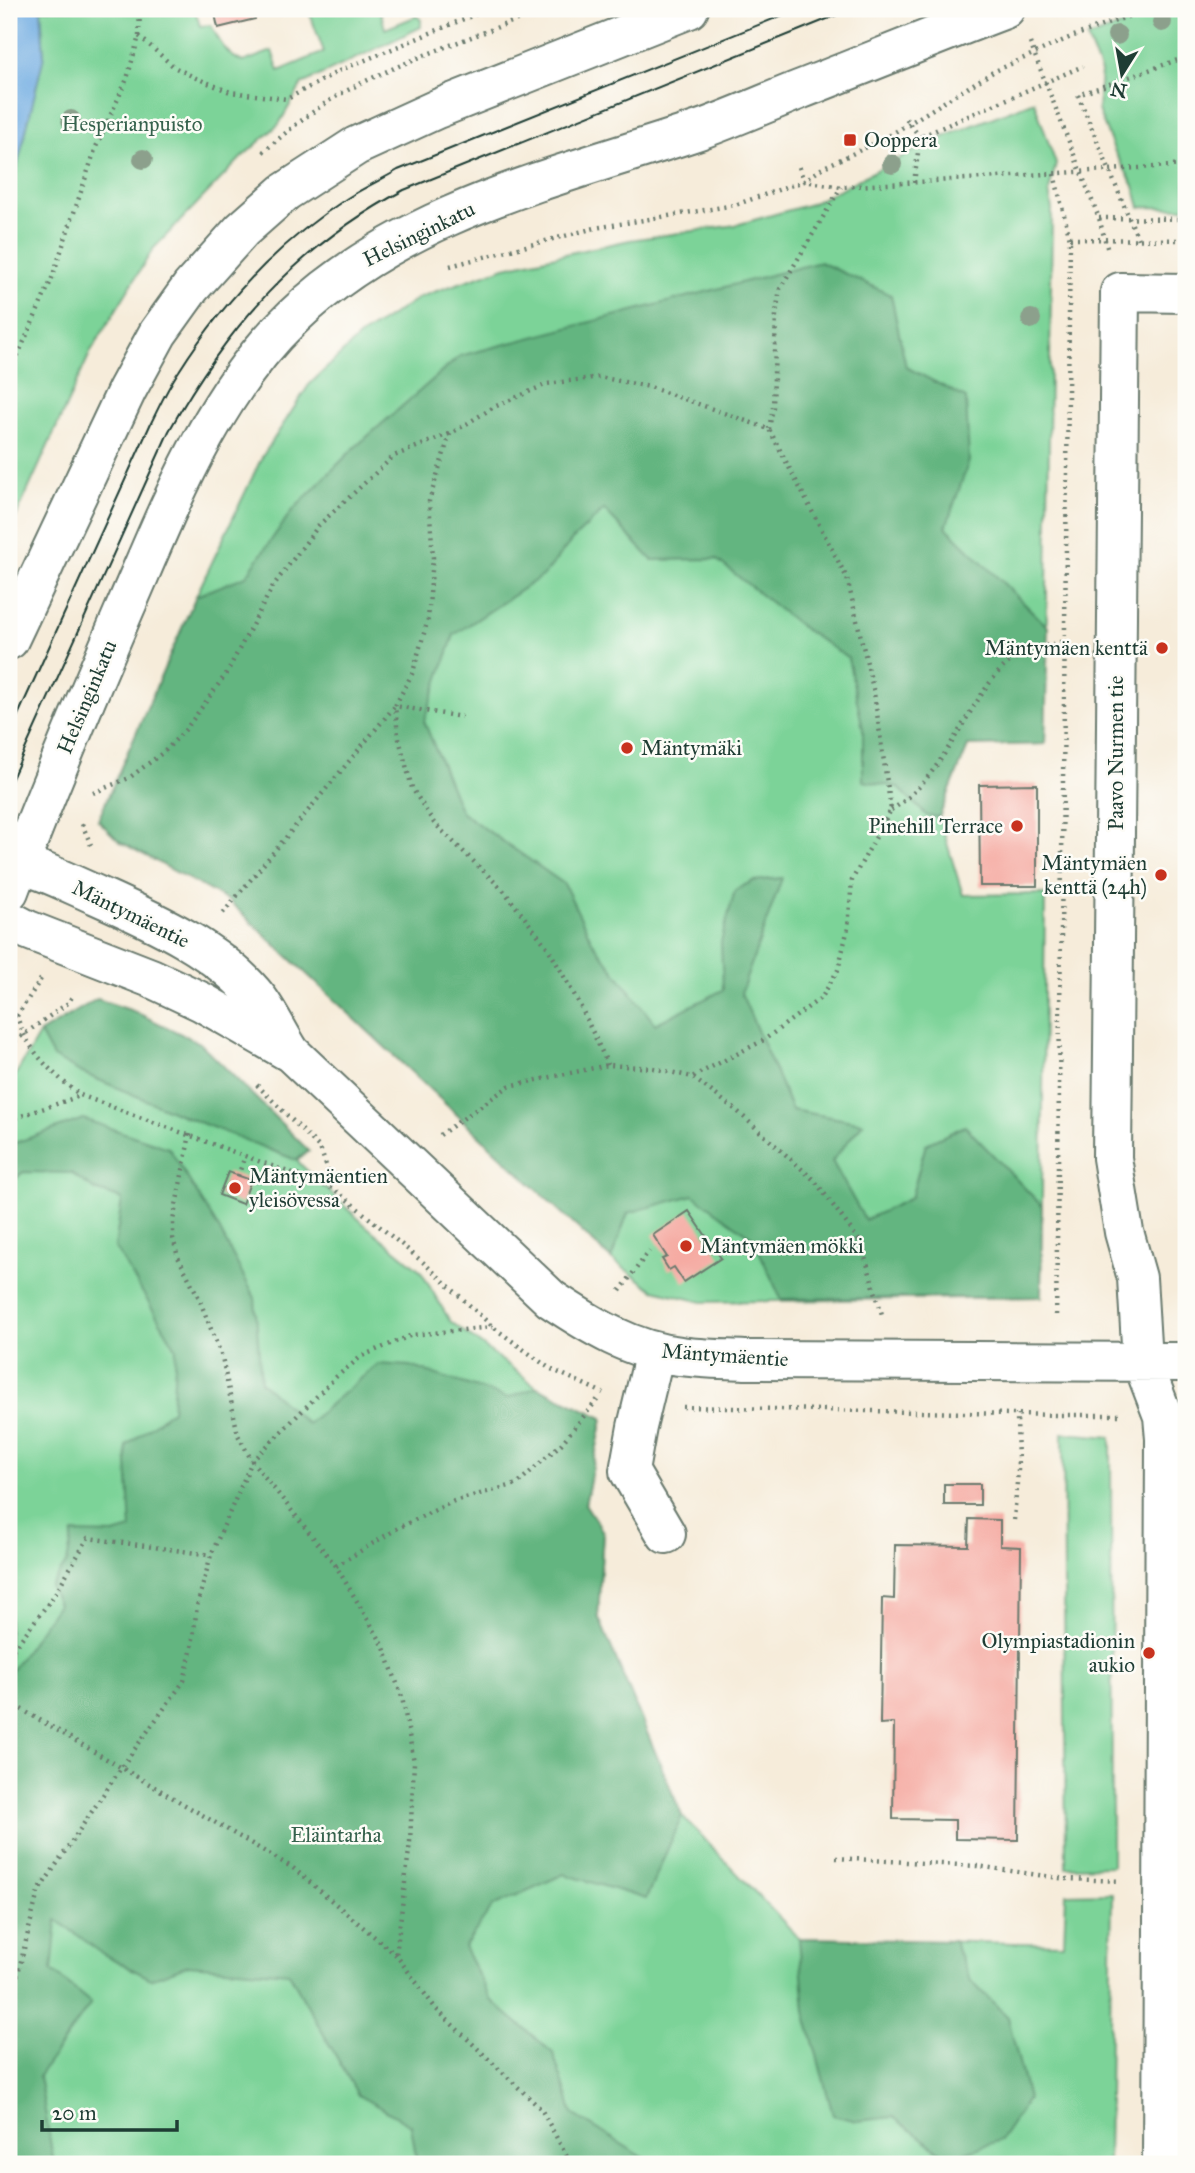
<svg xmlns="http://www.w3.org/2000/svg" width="1195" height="2173" font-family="'IM FELL Great Primer',serif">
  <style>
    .green { fill: #7bd398; stroke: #4d8866; stroke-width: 2 }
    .forest { fill: #64b580; stroke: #42795a; stroke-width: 2 }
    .water { fill: #70ace2; stroke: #48748b; stroke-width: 2 }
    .building { fill: #f5aba3 }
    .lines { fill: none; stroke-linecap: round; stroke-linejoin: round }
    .minor-casing { stroke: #6a7a6e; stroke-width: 42 }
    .major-casing { stroke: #6a7a6e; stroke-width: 42 }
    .path { stroke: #6a7a6e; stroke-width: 4.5; stroke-dasharray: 2 5; stroke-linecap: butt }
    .minor { stroke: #fff; stroke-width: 38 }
    .major { stroke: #fff; stroke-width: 38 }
    .tram { stroke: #1f3d34; stroke-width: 2 }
    .tree { fill: #8ca08c }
    .poi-dot { fill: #c8321e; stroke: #fdfcf7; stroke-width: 2.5 }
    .labels { text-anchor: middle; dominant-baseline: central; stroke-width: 5; stroke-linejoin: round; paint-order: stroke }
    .park-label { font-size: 21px; fill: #36624d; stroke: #fdfcf7 }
    .poi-label { font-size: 21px; fill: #1f3d34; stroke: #fdfcf7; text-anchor: start }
    .street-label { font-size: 21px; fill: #1f3d34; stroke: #fdfcf7 }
  </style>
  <rect width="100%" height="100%" fill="#fdfcf7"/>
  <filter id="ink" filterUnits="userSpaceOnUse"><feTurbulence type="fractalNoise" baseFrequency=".0143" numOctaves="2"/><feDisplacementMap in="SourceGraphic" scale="14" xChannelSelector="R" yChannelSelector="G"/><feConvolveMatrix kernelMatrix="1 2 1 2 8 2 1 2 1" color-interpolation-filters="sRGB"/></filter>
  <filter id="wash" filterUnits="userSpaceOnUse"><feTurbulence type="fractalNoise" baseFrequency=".00686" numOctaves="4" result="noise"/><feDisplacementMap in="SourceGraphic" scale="28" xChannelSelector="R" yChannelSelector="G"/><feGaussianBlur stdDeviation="1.57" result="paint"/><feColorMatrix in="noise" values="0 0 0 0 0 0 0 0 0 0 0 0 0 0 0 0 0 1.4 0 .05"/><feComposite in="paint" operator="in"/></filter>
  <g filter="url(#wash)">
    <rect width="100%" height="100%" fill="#f6ecda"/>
    <path class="green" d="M 41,9 L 195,9 L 200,26 L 211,25 C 219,41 226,55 243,62 L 272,51 L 279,71 L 324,52 L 308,9 L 380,9 L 385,29 L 417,16 L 421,20 L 421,27 L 302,84 L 279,124 L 242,157 L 153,249 L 91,351 L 9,532 L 9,44 L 44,56 Z
      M 1167,9 L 1186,9 L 1186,208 L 1140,207 L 1134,186 L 1114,150 L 1098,110 L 1101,72 L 1087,38 Z
      M 1034,101 L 1056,164 L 1049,191 L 1052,210 L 1045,744 L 968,746 L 939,817 L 963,895 L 1045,894 L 1041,1297 L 702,1302 L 654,1290 L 611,1259 L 229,901 L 119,841 L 98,820 L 196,596 L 262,457 L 309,385 L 359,337 L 420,297 L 505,267 L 630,240 L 736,225 L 811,204 L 933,141 Z
      M 97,999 L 133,1011 L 200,1043 L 309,1151 L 297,1161 L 365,1225 L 420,1270 L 450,1321 L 537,1387 L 603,1418 L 585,1504 L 603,1532 L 598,1616 L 682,1816 L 799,1938 L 1064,1944 L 1066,1894 L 1112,1893 L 1108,2164 L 9,2164 L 9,1086 L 40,1033 Z
      M 1063,1433 L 1111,1437 L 1112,1866 L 1066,1867 Z"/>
    <path class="forest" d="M 820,262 L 891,295 L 906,367 L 966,398 L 969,461 L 946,527 L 1048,627 L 1045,744 L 968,746 L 939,817 L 927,816 L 898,787 L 863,781 L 863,729 L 848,658 L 804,629 L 716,559 L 652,560 L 604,510 L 572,540 L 545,574 L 454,635 L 424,721 L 461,812 L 564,884 L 592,941 L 655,1024 L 723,990 L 721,942 L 735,890 L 753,881 L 782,878 L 741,993 L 792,1110 L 863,1123 L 832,1161 L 865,1220 L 911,1198 L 926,1144 L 965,1126 L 1042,1206 L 1041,1297 L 781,1299 L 753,1238 L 693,1195 L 628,1213 L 611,1259 L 229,901 L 119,841 L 98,820 L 196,596 L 246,576 L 291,512 L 353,449 L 460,356 Z
      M 97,999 L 133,1011 L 200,1043 L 309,1151 L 296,1160 L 186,1117 L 80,1072 L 53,1057 L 40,1033 Z
      M 83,1119 L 169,1148 L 219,1229 L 255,1298 L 261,1382 L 307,1424 L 378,1364 L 410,1366 L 508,1398 L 537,1387 L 603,1418 L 585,1504 L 603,1532 L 598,1616 L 682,1816 L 646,1899 L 564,1874 L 493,1906 L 464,1947 L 491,2000 L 553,2053 L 573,2114 L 654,2164 L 417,2164 L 411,2125 L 358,2095 L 289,1973 L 188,1965 L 151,1979 L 103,1954 L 57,1920 L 52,1971 L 91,2003 L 39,2076 L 54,2164 L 9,2164 L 9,1674 L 58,1604 L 50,1587 L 67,1562 L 73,1533 L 114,1534 L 131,1529 L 126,1446 L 172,1410 L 176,1348 L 115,1247 L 122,1199 L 95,1190 L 71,1173 L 23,1172 L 9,1185 L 9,1145 Z
      M 799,1938 L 954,1941 L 970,1980 L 1008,2017 L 1028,2099 L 1001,2140 L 949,2158 L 893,2117 L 857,2121 L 833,2115 L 805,2011 Z"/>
    <path class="water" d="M 9,9 L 41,9 L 44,56 L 9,201 Z"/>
    <g id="blocks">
      <path class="building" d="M 214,9 L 282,9 L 283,10 L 255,16 L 255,19 L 218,28 Z
        M 1037,784 L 1037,886 L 980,886 L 979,785 Z
        M 228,1172 L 251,1180 L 242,1204 L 219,1195 Z
        M 689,1211 L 721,1258 L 684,1282 L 674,1267 L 669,1270 L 662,1259 L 667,1257 L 653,1235 Z
        M 944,1484 L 980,1484 L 980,1505 L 944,1505 Z
        M 969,1519 L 1000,1520 L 1000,1546 L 1021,1547 L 1018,1840 L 955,1839 L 955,1820 L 893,1819 L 894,1723 L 880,1724 L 882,1598 L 894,1599 L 895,1545 L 968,1546 Z"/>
    </g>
  </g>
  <g filter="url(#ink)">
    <use href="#blocks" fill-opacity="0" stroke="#6a7a6e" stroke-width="2"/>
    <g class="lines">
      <defs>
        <path id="minor" d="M 9,862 C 38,867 66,882 94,894 C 150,919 221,950 259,1000 C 270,1015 279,1034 289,1050
          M 9,920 L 28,930 L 151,978 L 202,1002 L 291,1053 L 551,1299 C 590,1325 632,1351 680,1356 C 701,1359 724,1359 745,1360 L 1186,1362
          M 655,1352 L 637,1427 L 629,1471 L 666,1534
          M 1162,2164 L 1165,1439 L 1163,1416 L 1142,1361 L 1137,1278 L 1124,1232 L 1112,1158 L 1120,292 L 1186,293"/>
        <path id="major" d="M 9,640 L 127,390 L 158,333 L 191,287 L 242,230 L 285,192 L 356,146 L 437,109 L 689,9
          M 9,891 C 45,795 85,701 126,606 C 170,505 212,394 293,317 C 403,211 559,177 699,130 C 733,118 766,103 799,90 C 868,63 936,35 1005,9"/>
      </defs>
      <use href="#minor" class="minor-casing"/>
      <use href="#major" class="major-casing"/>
      <path class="path" d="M 139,36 L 140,9
        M 1030,43 L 1099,218 L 1108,251
        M 906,119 L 920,137
        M 263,152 C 289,130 316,107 346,91 C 409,58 479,35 545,9
        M 799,167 L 804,181 L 841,187 L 1186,165
        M 1054,174 L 1070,239 L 1056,1319
        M 914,183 L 920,137 L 1083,66
        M 1099,218 L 1186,219
        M 1070,239 L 1186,240
        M 1138,239 L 1078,95 L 1186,57
        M 450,266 L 595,228 L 735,205 L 804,181 L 824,167 L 882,140 L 993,72 L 1071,37 L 1149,9
        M 9,375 L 51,281 L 96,147 L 127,79 L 139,36 L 174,67 L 196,78 L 230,92 L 287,99 L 339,71 L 488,9
        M 769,429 L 773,407 L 776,313 L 780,289 L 841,187
        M 93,793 L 129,778 L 165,751 L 186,729 L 226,674 L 273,586 L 319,525 L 394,456 L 449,434
        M 891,810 C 931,786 953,738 978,700 C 988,685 998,669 1014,659 C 1029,650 1047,645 1065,641
        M 82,824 L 91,845
        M 223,913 L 395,706 L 462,717
        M 9,982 L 13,969
        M 9,1013 L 17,1016 C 27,1051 53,1074 80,1095 L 334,1189 L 424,1263 L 493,1327 L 549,1368 L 603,1393
        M 17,1016 L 41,979
        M 9,1045 L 68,1003 L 74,994
        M 608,1065 L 580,1005 L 548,948 L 504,891 L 434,823 L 412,788 L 398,735 L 395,706 L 413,672 L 428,619 L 433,558 L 429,501 L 450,434 L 494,407 L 547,384 L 599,377 L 650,387 L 769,429 L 847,578 L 874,693 L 891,810 L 852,880 L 848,928 L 838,970 L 822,997 L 764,1040 L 692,1077
        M 257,1085 L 320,1148 L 334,1188
        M 9,1120 L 80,1096
        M 190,1134 L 173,1221 L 173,1238 L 178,1257 L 198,1296 L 222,1357 L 238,1435 L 252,1461 L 336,1566 L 383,1645 L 402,1697 L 414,1762 L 410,1842 L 396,1955
        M 440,1135 L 509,1086 L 608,1065 L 653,1068 L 692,1077 L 736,1110 L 815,1181 L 861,1243 L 883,1318
        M 238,1176 L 245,1156
        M 620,1291 L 649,1251
        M 683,1407 L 1058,1415 L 1119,1415
        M 1014,1520 L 1018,1470 L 1017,1414
        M 336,1566 L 398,1528 L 454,1501 L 517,1484 L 561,1444 L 598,1399
        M 9,1655 L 53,1597 L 88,1538 L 211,1555
        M 9,1702 L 293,1868 L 396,1955 L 436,2009 L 541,2109 L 571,2164
        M 836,1858 L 977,1866 L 1066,1879 L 1121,1881
        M 9,2010 L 38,1892 L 121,1768 L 184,1681 L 192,1647 L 197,1606 L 211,1555 L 252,1461 L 336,1377 L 362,1356 L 412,1335 L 493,1327"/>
      <use href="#minor" class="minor"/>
      <use href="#major" class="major"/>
      <path class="tram" d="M 9,735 L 151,423 C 160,405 168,387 179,371 C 222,303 279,243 346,199 C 363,188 381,180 398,170 L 798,9
        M 9,785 L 169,431 C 227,327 297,247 404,190 L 852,9"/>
    </g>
    <g class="tree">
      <circle cx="1162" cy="22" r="10"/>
      <circle cx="1117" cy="35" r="10"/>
      <circle cx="71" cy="120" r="10"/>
      <circle cx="143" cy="159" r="10"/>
      <circle cx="892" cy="164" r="10"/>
      <circle cx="1031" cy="319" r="10"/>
    </g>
  </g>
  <g class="poi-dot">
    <rect x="843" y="133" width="14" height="14" rx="3.5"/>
    <circle cx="1162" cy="648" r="7"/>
    <circle cx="627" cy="748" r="7"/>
    <circle cx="1017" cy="826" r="7"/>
    <circle cx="1161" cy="875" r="7"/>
    <circle cx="235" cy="1188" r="7"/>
    <circle cx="686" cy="1246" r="7"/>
    <circle cx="1149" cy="1653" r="7"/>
  </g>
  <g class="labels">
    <g class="park-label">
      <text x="132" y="124">Hesperianpuisto</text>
      <text x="336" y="1835">Eläintarha</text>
    </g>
    <g class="poi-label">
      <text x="864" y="140">Ooppera</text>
      <text x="1148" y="648" text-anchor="end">Mäntymäen kenttä</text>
      <text x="641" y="748">Mäntymäki</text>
      <text x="1003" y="826" text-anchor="end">Pinehill Terrace</text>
      <text x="1147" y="863" text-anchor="end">Mäntymäen<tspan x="1147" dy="24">kenttä (24h)</tspan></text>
      <text x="249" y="1176">Mäntymäentien<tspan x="249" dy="24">yleisövessa</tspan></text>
      <text x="700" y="1246">Mäntymäen mökki</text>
      <text x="1135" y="1641" text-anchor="end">Olympiastadionin<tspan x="1135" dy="24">aukio</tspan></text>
    </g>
    <g class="street-label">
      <text transform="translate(419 234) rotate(-26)">Helsinginkatu</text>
      <text transform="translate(87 697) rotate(-67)">Helsinginkatu</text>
      <text transform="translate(1116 753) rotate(-90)">Paavo Nurmen tie</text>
      <text transform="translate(131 914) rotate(26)">Mäntymäentie</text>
      <text transform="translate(725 1355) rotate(4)">Mäntymäentie</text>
    </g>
  </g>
  <rect width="1195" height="2173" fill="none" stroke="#fdfcf7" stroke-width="35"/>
  <g transform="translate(1122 74) rotate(191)" stroke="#fdfcf7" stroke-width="5" paint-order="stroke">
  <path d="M0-5L12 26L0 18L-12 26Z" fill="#1f3d34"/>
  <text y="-10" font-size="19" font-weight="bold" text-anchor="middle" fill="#1f3d34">N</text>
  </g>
  <path d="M42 2120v10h135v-10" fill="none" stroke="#1f3d34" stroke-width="3.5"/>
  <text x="52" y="2120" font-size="21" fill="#1f3d34" stroke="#fdfcf7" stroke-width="5" paint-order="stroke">20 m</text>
</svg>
